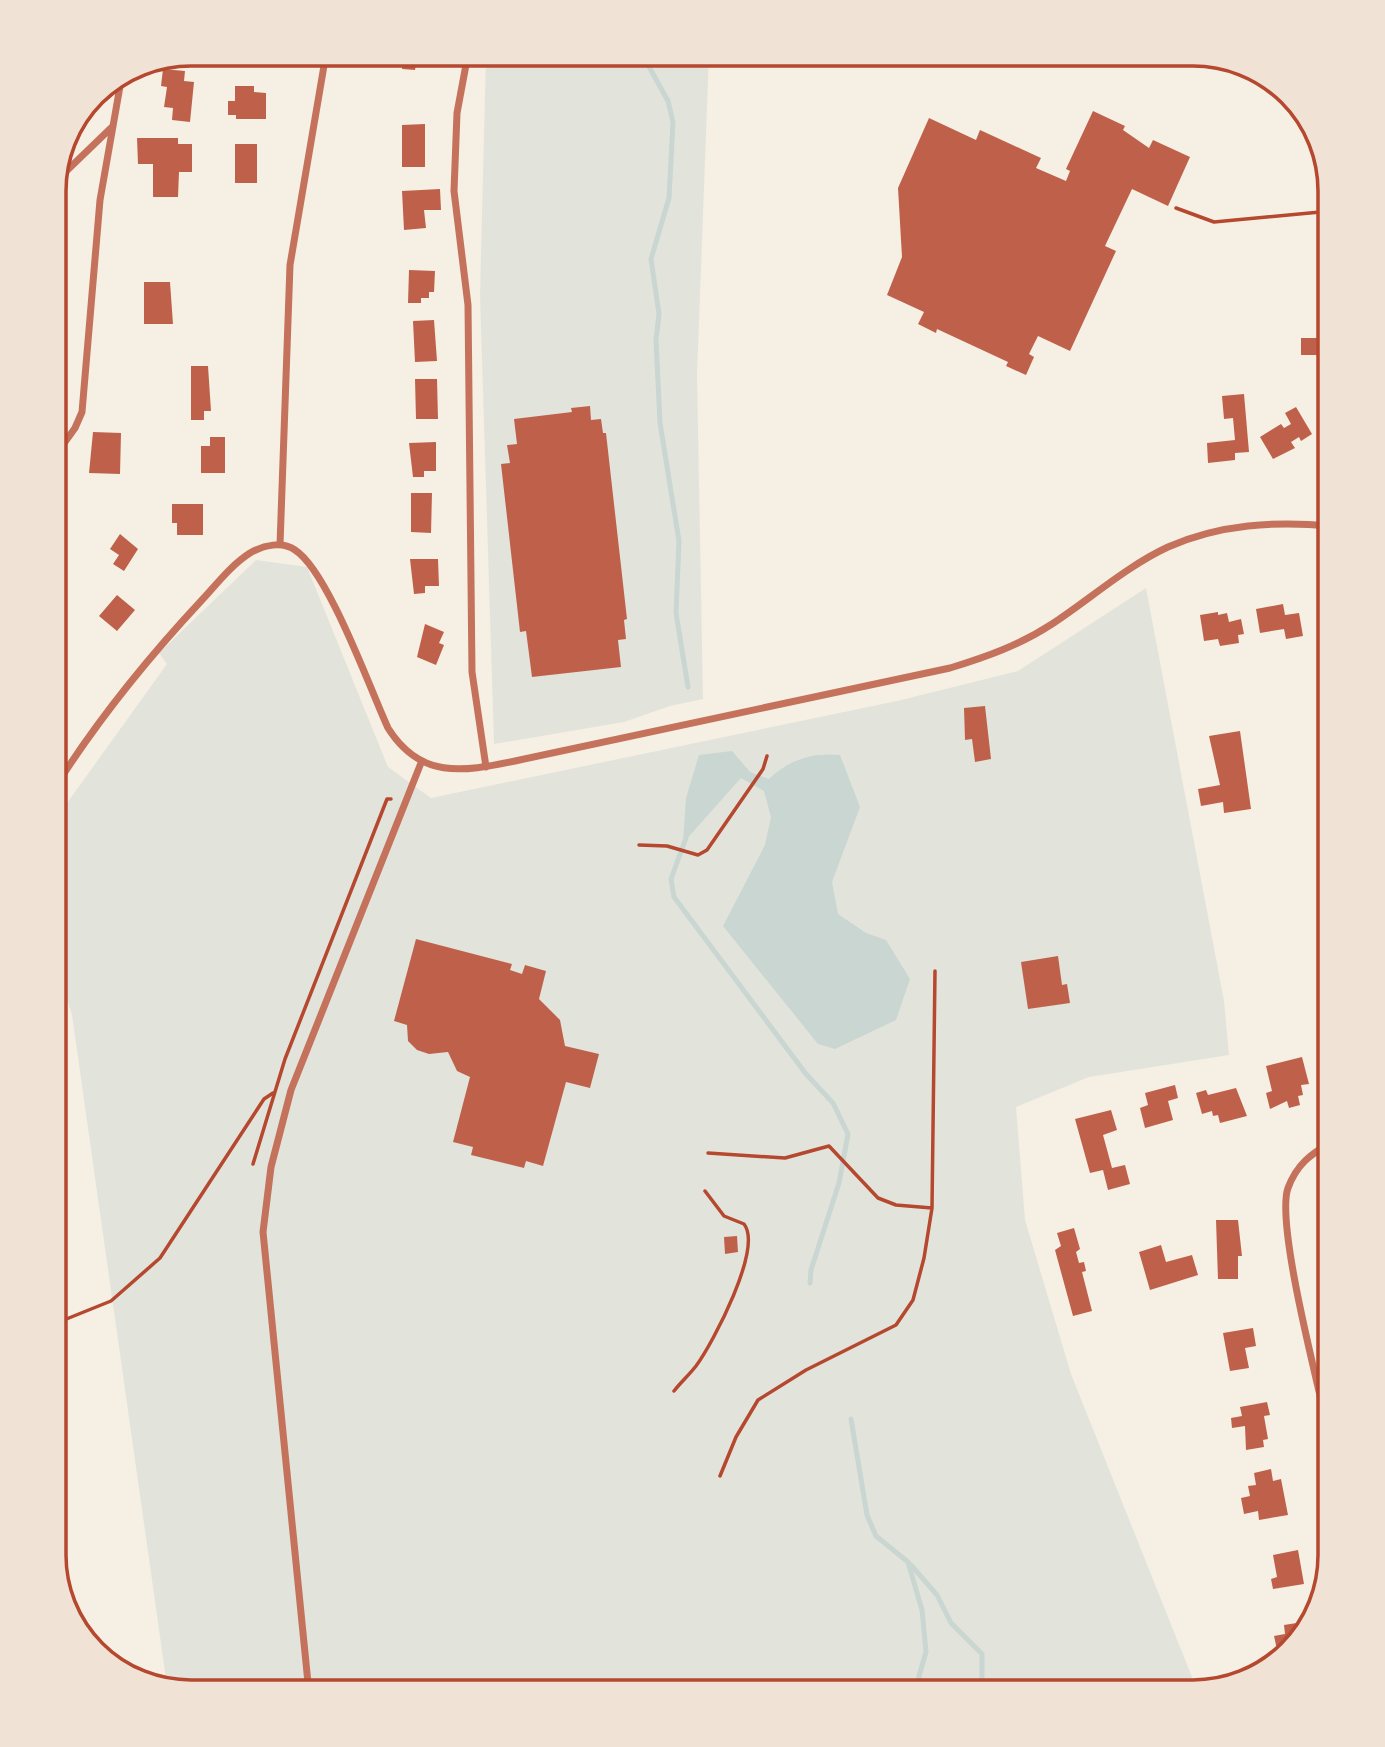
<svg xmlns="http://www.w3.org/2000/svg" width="1385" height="1747" font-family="Commissioner,sans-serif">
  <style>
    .green { fill: #e2e4dc }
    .water { fill: #c9d6d2 }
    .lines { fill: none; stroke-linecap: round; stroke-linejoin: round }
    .stream { stroke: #c9d6d2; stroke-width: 5 }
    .building { fill: #bf614a }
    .path { stroke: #b5482f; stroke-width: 3.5 }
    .minor { stroke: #c5725c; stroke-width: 7 }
    .rim { fill: none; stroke: #b5482f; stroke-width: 3.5 }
  </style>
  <rect width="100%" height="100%" fill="#f6efe4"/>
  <path class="green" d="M 486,54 L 709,54 L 697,374 L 703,699 L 670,706 L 624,722 L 494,744 L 480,296 Z
    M 256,560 L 307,567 L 388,767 L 431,798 L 897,701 L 1018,671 L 1146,588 L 1224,1001 L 1229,1055 L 1089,1077 L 1016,1107 L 1025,1220 L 1071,1374 L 1198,1692 L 191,1693 L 167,1686 L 72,1015 L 54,957 L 54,821 L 167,664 L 159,653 Z"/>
  <path class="water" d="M 732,751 L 750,772 L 769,779 C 789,760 812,752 840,755 L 860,807 L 832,882 L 838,914 L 866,933 L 886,940 L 910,979 L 896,1020 L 835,1049 L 818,1044 L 723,926 L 765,845 L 771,817 L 764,791 L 741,778 L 683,843 L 686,798 L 699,755 Z"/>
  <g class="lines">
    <path class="stream" d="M 642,54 L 668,101 L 673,122 L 669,198 L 651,259 L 659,314 L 656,340 L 660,423 L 679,541 L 676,613 L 688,687
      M 686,838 L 671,879 L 674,897 L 806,1074 L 833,1103 L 848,1134 L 839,1183 L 811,1270 L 810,1283
      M 851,1419 L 867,1515 L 876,1536 L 908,1562 L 922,1610 L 926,1652 L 919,1676 L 920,1693
      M 911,1565 L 937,1595 L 951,1623 L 982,1654 L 982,1693"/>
  </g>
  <path class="building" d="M 404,54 L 433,54 L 426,65 L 416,64 L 415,70 L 402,69 Z
    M 163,69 L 185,71 L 184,81 L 194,82 L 190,122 L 172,120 L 173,108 L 164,107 L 167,87 L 161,86 Z
    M 235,86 L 254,86 L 254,92 L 266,93 L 266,119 L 236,119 L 236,115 L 228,115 L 228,101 L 235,101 Z
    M 1093,111 L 1125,126 L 1123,130 L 1149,148 L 1153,140 L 1190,157 L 1168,206 L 1132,189 L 1105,246 L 1116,251 L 1070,351 L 1038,336 L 1029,354 L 1034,357 L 1026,375 L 1006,366 L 1008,362 L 937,329 L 936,333 L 918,324 L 924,312 L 887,295 L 902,257 L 898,188 L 929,118 L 976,140 L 980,130 L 1041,158 L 1036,168 L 1066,181 L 1070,171 L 1066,169 Z
    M 425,124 L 425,167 L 402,167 L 402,125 Z
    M 137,138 L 178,138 L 178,144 L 192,144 L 192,172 L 179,172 L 178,197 L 153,197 L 153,164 L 138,164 Z
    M 235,144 L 257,144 L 257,183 L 235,183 Z
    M 440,189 L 441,210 L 424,210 L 426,228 L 404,230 L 402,191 Z
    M 409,270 L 435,271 L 434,292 L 429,292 L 429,298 L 421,298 L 421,303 L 408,303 Z
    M 144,282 L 170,282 L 173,324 L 144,324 Z
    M 434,320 L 437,361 L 415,362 L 413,321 Z
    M 1301,338 L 1326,338 L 1326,355 L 1301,355 Z
    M 191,366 L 208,366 L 211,411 L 204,411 L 204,420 L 191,420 Z
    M 415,379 L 437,379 L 438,419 L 416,419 Z
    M 1244,394 L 1249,452 L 1235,453 L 1235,460 L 1208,463 L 1207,443 L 1235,440 L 1233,418 L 1224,419 L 1222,396 Z
    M 590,406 L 591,420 L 601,419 L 603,433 L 606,433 L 627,619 L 624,620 L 626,639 L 618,640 L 621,667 L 532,677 L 526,631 L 520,632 L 501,464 L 510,463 L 507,445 L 517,444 L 514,419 L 572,412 L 571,408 Z
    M 1296,407 L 1312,434 L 1301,441 L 1299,437 L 1291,442 L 1295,448 L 1273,459 L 1260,437 L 1281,424 L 1284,428 L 1291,424 L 1285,413 Z
    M 93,432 L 121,433 L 120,474 L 89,473 Z
    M 210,437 L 225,437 L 225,473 L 201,473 L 201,446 L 210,446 Z
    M 436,442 L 436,471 L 424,471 L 424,477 L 413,477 L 409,443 Z
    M 411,493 L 432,493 L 431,533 L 411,532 Z
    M 172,504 L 203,504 L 203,535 L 177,535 L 177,523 L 172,523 Z
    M 120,534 L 138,549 L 124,571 L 113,564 L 119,555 L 110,549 Z
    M 410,559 L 438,559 L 439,586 L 425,586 L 425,593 L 414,594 Z
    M 117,595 L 135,610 L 117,631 L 99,616 Z
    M 1283,604 L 1285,615 L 1299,613 L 1303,636 L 1286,639 L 1284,629 L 1260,633 L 1256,609 Z
    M 1218,612 L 1218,615 L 1227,613 L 1229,622 L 1241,619 L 1244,634 L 1238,635 L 1239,643 L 1220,646 L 1218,639 L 1204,641 L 1200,615 Z
    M 425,624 L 444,632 L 439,643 L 444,645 L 436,665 L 417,657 Z
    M 985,706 L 991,759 L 975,762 L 972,739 L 965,740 L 964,708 Z
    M 1240,731 L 1251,809 L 1224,813 L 1223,802 L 1201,806 L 1198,789 L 1220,785 L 1209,736 Z
    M 416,939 L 512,964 L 510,970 L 522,974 L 525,965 L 546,971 L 539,999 L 560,1020 L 565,1046 L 599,1054 L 590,1088 L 566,1082 L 543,1166 L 526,1161 L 524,1168 L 471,1155 L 473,1147 L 453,1142 L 470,1077 L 457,1071 L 448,1052 L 429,1054 L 417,1050 L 408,1041 L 407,1025 L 394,1021 Z
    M 1058,956 L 1062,985 L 1067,984 L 1070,1003 L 1028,1009 L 1021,962 Z
    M 1302,1057 L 1309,1084 L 1301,1085 L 1303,1095 L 1298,1096 L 1300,1105 L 1289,1108 L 1287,1101 L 1270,1109 L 1266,1093 L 1272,1091 L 1266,1066 Z
    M 1175,1085 L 1178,1098 L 1168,1101 L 1173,1120 L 1145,1128 L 1140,1108 L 1148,1105 L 1145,1093 Z
    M 1236,1088 L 1247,1116 L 1220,1123 L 1218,1115 L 1213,1116 L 1212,1111 L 1202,1114 L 1196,1093 L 1206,1090 L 1208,1095 Z
    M 1111,1110 L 1117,1130 L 1103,1135 L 1112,1168 L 1125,1165 L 1130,1184 L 1108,1190 L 1103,1170 L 1090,1173 L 1075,1119 Z
    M 1216,1220 L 1238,1220 L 1242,1256 L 1238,1256 L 1238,1279 L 1218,1279 Z
    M 1074,1228 L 1080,1249 L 1076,1252 L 1079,1263 L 1084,1262 L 1086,1271 L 1082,1272 L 1092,1311 L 1073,1316 L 1055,1250 L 1061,1246 L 1057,1233 Z
    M 737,1236 L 738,1252 L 725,1254 L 724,1237 Z
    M 1161,1245 L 1166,1262 L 1192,1255 L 1198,1275 L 1150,1290 L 1139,1252 Z
    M 1253,1328 L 1256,1346 L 1245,1348 L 1249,1368 L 1230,1371 L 1223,1333 Z
    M 1267,1402 L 1270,1415 L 1264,1416 L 1268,1439 L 1263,1440 L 1264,1447 L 1246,1450 L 1245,1426 L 1232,1428 L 1231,1418 L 1242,1416 L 1240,1407 Z
    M 1271,1469 L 1273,1481 L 1281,1479 L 1288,1515 L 1259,1520 L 1258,1511 L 1244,1514 L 1241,1498 L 1250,1496 L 1248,1486 L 1256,1485 L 1254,1473 Z
    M 1298,1550 L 1304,1584 L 1273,1589 L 1271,1579 L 1277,1577 L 1273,1555 Z
    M 1303,1622 L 1304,1632 L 1284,1654 L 1278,1654 L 1274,1636 L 1285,1634 L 1284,1625 Z"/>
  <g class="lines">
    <path class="path" d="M 1176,208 L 1214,222 L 1331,211
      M 639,845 L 667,846 L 698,855 L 707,850 L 763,769 L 767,756
      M 708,1153 L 785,1158 L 829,1146 L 878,1198 L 896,1205 L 932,1208
      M 253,1164 L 285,1059 L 387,799 L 391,799
      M 54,1324 L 111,1301 L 160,1258 L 264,1099 L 273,1093
      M 674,1391 C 681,1382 689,1375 696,1366 C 713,1343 763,1248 744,1224 L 724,1216 L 705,1191
      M 720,1476 L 736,1437 L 758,1400 L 806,1370 L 896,1325 L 913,1300 L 924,1258 L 932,1208 L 935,971"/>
    <path class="minor" d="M 468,54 L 457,113 L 454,191 L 468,305 L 472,672 L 486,767
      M 55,182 L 112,127
      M 55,456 L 75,428 L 82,412 L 100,200 L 122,75
      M 280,545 L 290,265 L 326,54
      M 54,789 C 96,722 147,659 201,601 C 216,585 231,565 250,553 C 264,545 282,541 295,550 C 328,571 370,689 388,728 C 420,779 462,772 515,761 L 950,668 C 986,657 1020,645 1052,624 C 1090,599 1127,566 1168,547 C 1220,524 1275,521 1331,526
      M 1331,1443 C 1321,1395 1275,1225 1288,1188 C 1297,1164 1310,1155 1331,1142
      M 309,1693 L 263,1232 L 271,1167 L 291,1090 L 421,763"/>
  </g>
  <path d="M0 0H1385V1747H0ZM191 66H1193A125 125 0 0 1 1318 191V1555A125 125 0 0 1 1193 1680H191A125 125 0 0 1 66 1555V191A125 125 0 0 1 191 66Z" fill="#f1e2d6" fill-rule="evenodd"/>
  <path class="rim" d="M191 66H1193A125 125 0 0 1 1318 191V1555A125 125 0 0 1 1193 1680H191A125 125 0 0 1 66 1555V191A125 125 0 0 1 191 66Z"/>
</svg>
